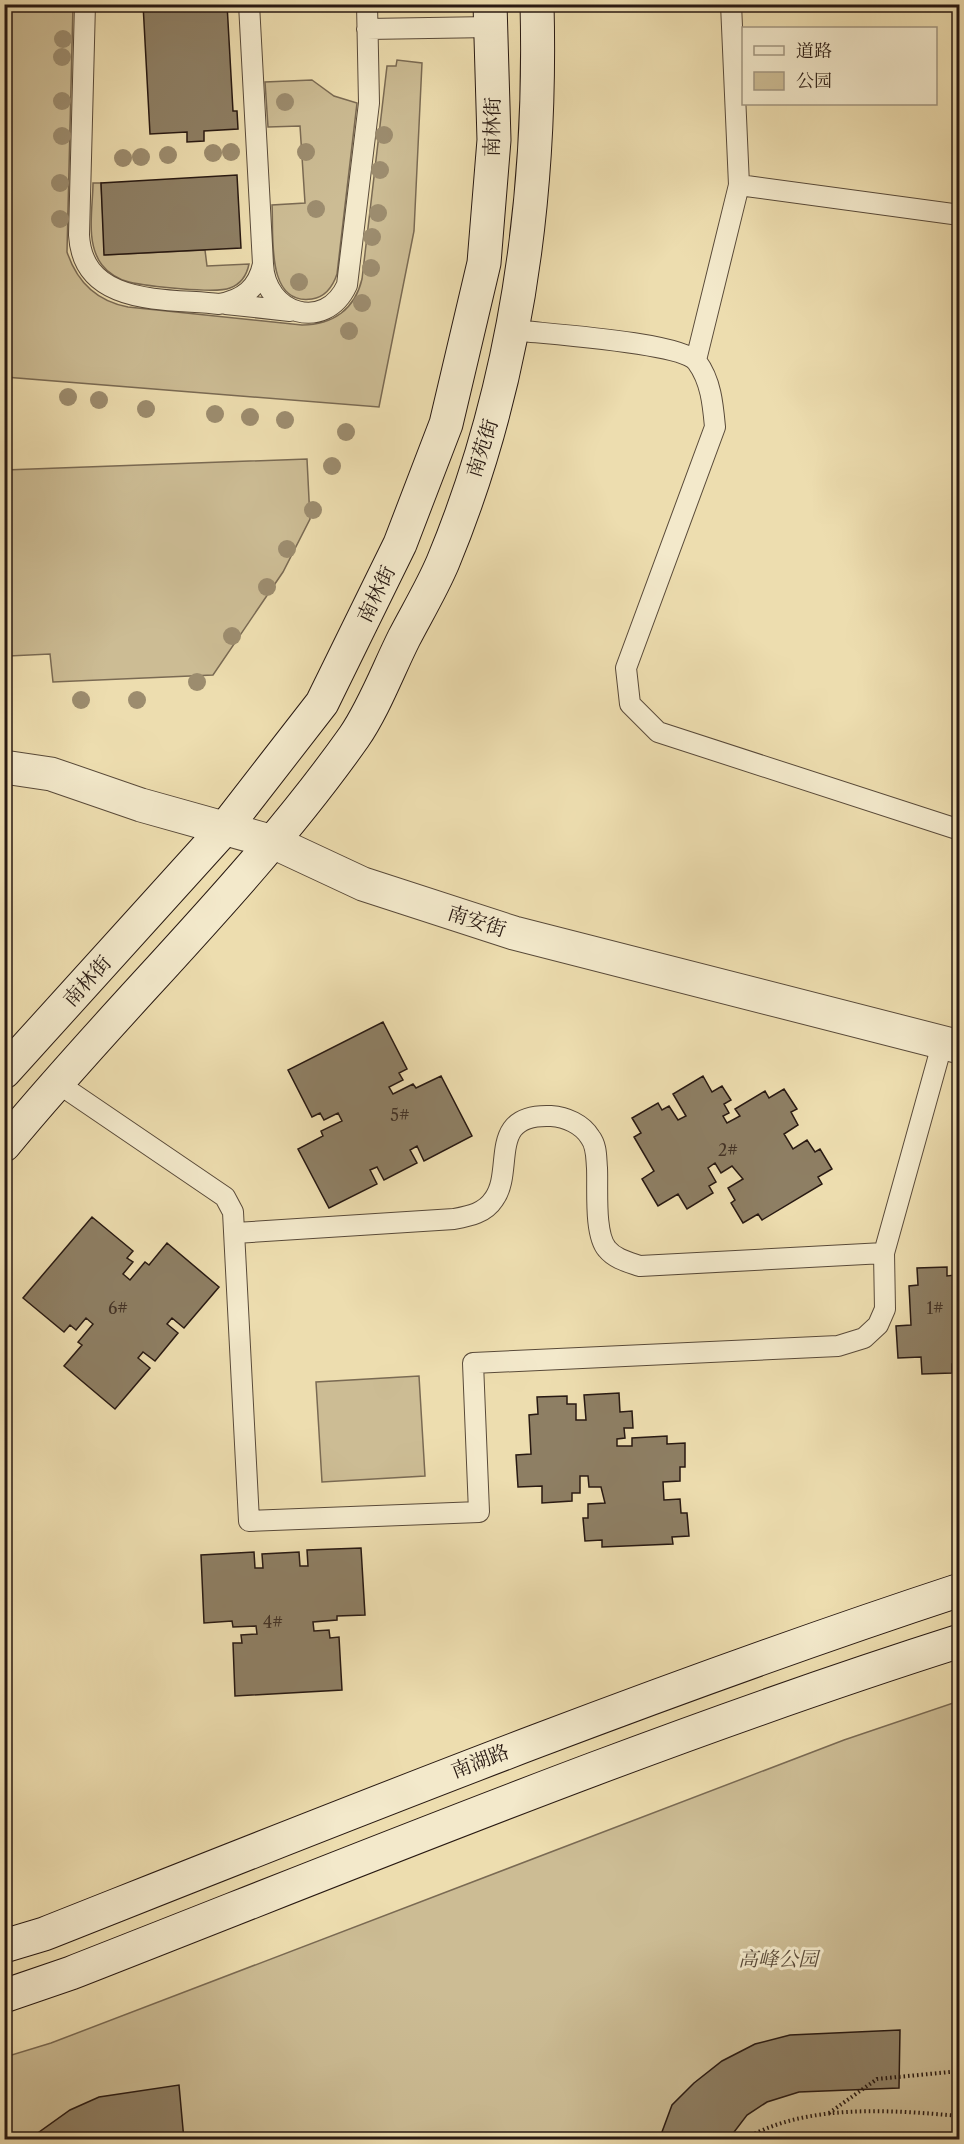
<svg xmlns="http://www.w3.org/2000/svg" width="964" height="2144" font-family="'Libre Caslon Text','Noto Serif SC',serif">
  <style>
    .green { fill: #ccbc94; stroke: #7a6a53; stroke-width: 1.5 }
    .building { fill: #8e7f64; stroke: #281912; stroke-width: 1.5 }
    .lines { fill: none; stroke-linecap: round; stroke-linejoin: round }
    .lane-casing { stroke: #594a39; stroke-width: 22 }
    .street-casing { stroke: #594a39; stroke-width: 35 }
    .secondary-casing { stroke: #281912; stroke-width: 35 }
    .path { stroke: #281912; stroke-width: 4; stroke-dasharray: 1.5 3; stroke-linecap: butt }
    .lane { stroke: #f3e9cb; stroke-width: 20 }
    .street { stroke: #f3e9cb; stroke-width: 33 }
    .secondary { stroke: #f3e9cb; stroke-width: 33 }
    .tree { fill: #9c8c6e }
    .labels { text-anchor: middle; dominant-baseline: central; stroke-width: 6; stroke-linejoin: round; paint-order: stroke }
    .number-label { font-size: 16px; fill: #423226 }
    .street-label { font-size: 20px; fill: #281912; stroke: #f3e9cb }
    .park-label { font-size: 20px; font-style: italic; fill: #594a39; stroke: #f3e9cb }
  </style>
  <rect width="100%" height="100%" fill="#edddaf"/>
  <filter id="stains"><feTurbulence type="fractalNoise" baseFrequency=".00333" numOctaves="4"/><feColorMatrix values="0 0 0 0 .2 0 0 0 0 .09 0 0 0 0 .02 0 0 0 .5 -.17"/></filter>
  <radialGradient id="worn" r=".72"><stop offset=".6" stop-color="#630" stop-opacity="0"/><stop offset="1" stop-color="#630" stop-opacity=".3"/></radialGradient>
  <path class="green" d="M 4,5 L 73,5 L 67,252 C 77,282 96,301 128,307 L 302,325 C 333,325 355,309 362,279 L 387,66 L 396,66 L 397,60 L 422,63 L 414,231 L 379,407 L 5,377 Z
    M 312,80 L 334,96 L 357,103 L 337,274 C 333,286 325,297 312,299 C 265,306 274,234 272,205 L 305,203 L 300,126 L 268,127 L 265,82 Z
    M 93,183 L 101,183 L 105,255 L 205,250 L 207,266 L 249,264 C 247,274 241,284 230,288 C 216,294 146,286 129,282 C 119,280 108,273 102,265 C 85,243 93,208 93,183 Z
    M 307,459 L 310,519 L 283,572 L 213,675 L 53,682 L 50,654 L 9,656 L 4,590 L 5,470 Z
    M 419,1376 L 425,1476 L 322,1482 L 316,1382 Z
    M 959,1701 L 959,2139 L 5,2140 L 5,2057 L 51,2043 L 844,1740 Z"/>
  <path class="building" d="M 143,4 L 227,4 L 233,111 L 237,111 L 238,129 L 204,131 L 204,141 L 187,142 L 187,132 L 150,134 Z
    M 237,175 L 241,248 L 104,255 L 101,183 Z
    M 383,1022 L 407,1069 L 399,1073 L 403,1080 L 389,1087 L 393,1094 L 413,1084 L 416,1088 L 441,1076 L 472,1136 L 424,1161 L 417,1146 L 410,1150 L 417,1163 L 384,1180 L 377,1167 L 370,1170 L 377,1184 L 329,1208 L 298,1149 L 323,1136 L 321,1131 L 342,1121 L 338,1113 L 324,1120 L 320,1113 L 312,1117 L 288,1070 Z
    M 703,1076 L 712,1092 L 722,1086 L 731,1100 L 724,1104 L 729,1113 L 723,1116 L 727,1123 L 740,1116 L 735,1109 L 765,1091 L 769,1098 L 784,1089 L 797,1109 L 791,1112 L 798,1125 L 784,1134 L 793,1149 L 807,1140 L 815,1152 L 820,1149 L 832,1169 L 818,1177 L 822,1184 L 762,1220 L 758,1214 L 743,1223 L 731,1203 L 735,1200 L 728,1188 L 743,1179 L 732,1166 L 721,1173 L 715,1163 L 708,1168 L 716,1182 L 709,1186 L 713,1193 L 687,1209 L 678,1194 L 658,1206 L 642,1179 L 654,1171 L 634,1137 L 641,1133 L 632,1118 L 658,1103 L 662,1110 L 669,1106 L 678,1120 L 686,1116 L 673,1094 Z
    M 92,1217 L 133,1251 L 127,1258 L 133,1262 L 123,1274 L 130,1280 L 145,1262 L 149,1265 L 167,1243 L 219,1287 L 184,1328 L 172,1318 L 167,1324 L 178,1333 L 155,1361 L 143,1352 L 138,1358 L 150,1368 L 115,1409 L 64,1366 L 82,1345 L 78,1342 L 93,1324 L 86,1318 L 76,1330 L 70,1325 L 64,1332 L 23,1298 Z
    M 947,1267 L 947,1276 L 955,1275 L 956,1292 L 960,1291 L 960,1364 L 952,1364 L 952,1373 L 922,1374 L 921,1357 L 898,1358 L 896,1326 L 911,1325 L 909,1286 L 918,1285 L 917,1268 Z
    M 619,1393 L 620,1412 L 632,1411 L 633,1428 L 624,1428 L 625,1438 L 617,1439 L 617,1446 L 632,1446 L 632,1438 L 667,1436 L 667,1444 L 685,1443 L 685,1467 L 680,1467 L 680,1481 L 663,1482 L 664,1500 L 680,1499 L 681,1513 L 687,1513 L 689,1536 L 672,1537 L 673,1544 L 602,1547 L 602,1540 L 585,1541 L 583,1518 L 588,1518 L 588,1504 L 605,1503 L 601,1487 L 589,1487 L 588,1476 L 580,1476 L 580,1493 L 572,1493 L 572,1501 L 542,1503 L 542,1486 L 518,1487 L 516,1455 L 531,1454 L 529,1415 L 538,1414 L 537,1397 L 567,1396 L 567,1404 L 576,1404 L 576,1420 L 586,1420 L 584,1395 Z
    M 361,1548 L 365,1615 L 337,1616 L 337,1620 L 313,1622 L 314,1631 L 329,1630 L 330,1638 L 339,1637 L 342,1690 L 235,1696 L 233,1643 L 242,1643 L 241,1635 L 257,1634 L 256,1626 L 233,1627 L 232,1621 L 204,1623 L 201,1555 L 254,1552 L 255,1568 L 263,1568 L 262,1554 L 299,1552 L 300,1566 L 308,1566 L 307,1550 Z
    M 900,2030 L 899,2088 L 799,2092 L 767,2102 L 747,2115 L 728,2140 L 659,2140 L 672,2105 L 694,2083 L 722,2061 L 755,2044 L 790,2035 Z
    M 179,2085 L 184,2140 L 28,2140 L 70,2110 L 99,2097 Z"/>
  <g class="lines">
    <defs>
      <path id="lane" d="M 85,4 L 79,235 C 83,307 166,298 219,304 C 243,300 258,288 263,264 L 249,4
        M 367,29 L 491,27
        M 739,185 L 960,215
        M 263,264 C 265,314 325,333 347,285 L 369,103 L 367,4
        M 226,304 L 290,311
        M 513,330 C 545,334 681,342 697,362 C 711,381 713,405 715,427 L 626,668 L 630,704 L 658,732 L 960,830
        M 696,360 L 739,185 L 731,4
        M 56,1082 L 225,1197 L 233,1212 L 249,1521 L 479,1512 L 473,1363 L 838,1346 L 864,1338 L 878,1325 L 885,1309 L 884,1253 L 943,1041
        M 235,1233 L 454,1219 C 470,1216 485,1213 494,1199 C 515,1170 486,1113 551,1116 C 566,1117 582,1124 590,1137 C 597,1146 596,1157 597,1168 C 598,1188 594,1234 607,1249 C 615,1259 628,1262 640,1266 L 884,1253"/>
      <path id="street" d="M 4,767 L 51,774 L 141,805 L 273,842 L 363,884 L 514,933 L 960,1047"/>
      <path id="secondary" d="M 4,1072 L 225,828 L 322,703 L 400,544 L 446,424 L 484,263 L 494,140 L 490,4
        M 4,1145 C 118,1006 250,884 354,737 C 374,708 388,670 404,638 C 417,613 432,588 443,562 C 516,386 542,195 537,4
        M 4,1946 L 44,1934 C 347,1814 650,1692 960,1590
        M 4,1996 L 71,1973 C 365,1858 658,1737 960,1641"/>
    </defs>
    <use href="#lane" class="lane-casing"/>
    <use href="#street" class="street-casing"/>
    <use href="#secondary" class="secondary-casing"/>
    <path class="path" d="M 829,2113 L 877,2079 L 960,2071
      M 743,2140 C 805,2103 890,2110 960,2116"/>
    <use href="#lane" class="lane"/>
    <use href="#street" class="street"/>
    <use href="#secondary" class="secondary"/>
  </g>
  <g class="tree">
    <circle cx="63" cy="39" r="9"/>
    <circle cx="62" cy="57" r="9"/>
    <circle cx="62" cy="101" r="9"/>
    <circle cx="285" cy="102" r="9"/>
    <circle cx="384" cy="135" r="9"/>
    <circle cx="62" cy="136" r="9"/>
    <circle cx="231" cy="152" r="9"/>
    <circle cx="306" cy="152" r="9"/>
    <circle cx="213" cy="153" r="9"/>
    <circle cx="168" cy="155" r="9"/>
    <circle cx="141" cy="157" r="9"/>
    <circle cx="123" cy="158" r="9"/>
    <circle cx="380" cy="170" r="9"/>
    <circle cx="60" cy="183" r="9"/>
    <circle cx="316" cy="209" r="9"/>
    <circle cx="378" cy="213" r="9"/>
    <circle cx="60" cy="219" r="9"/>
    <circle cx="372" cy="237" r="9"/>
    <circle cx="371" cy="268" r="9"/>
    <circle cx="299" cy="282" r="9"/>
    <circle cx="362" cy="303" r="9"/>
    <circle cx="349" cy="331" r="9"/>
    <circle cx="68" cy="397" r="9"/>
    <circle cx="99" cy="400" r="9"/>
    <circle cx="146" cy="409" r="9"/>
    <circle cx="215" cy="414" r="9"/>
    <circle cx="250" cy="417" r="9"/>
    <circle cx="285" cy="420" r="9"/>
    <circle cx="346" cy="432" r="9"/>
    <circle cx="332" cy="466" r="9"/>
    <circle cx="313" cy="510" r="9"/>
    <circle cx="287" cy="549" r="9"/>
    <circle cx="267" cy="587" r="9"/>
    <circle cx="232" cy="636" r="9"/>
    <circle cx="197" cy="682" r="9"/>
    <circle cx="81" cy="700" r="9"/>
    <circle cx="137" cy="700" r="9"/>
  </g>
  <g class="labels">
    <g class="number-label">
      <text x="400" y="1115">5#</text>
      <text x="728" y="1150">2#</text>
      <text x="118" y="1308">6#</text>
      <text x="935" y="1308">1#</text>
      <text x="273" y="1622">4#</text>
    </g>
    <g class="street-label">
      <text transform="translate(492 127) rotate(-89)">南林街</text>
      <text transform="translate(482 448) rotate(-72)">南苑街</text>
      <text transform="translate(376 594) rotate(-64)">南林街</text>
      <text transform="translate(477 921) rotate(18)">南安街</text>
      <text transform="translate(87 981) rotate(-48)">南林街</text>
      <text transform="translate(480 1761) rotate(-21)">南湖路</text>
    </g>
    <g class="park-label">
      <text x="778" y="1959">高峰公园</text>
    </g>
  </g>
  <rect width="964" height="2144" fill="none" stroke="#edddaf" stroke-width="24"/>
  <rect x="6" y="6" width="952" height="2132" fill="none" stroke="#281912" stroke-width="3"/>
  <rect x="12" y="12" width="940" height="2120" fill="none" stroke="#281912" stroke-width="1.5"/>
  <rect x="742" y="27" width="195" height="78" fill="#f3e9cb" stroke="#a29681" stroke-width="1.5"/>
  <rect x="754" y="46" width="30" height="9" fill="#f3e9cb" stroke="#a29681" stroke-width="1.5"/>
  <text x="796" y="57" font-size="18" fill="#281912">道路</text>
  <rect x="754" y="72" width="30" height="18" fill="#ccbc94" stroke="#a29681" stroke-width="1.5"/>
  <text x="796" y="87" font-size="18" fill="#281912">公园</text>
  <rect width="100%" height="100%" filter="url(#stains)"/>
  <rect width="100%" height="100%" fill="url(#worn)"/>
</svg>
